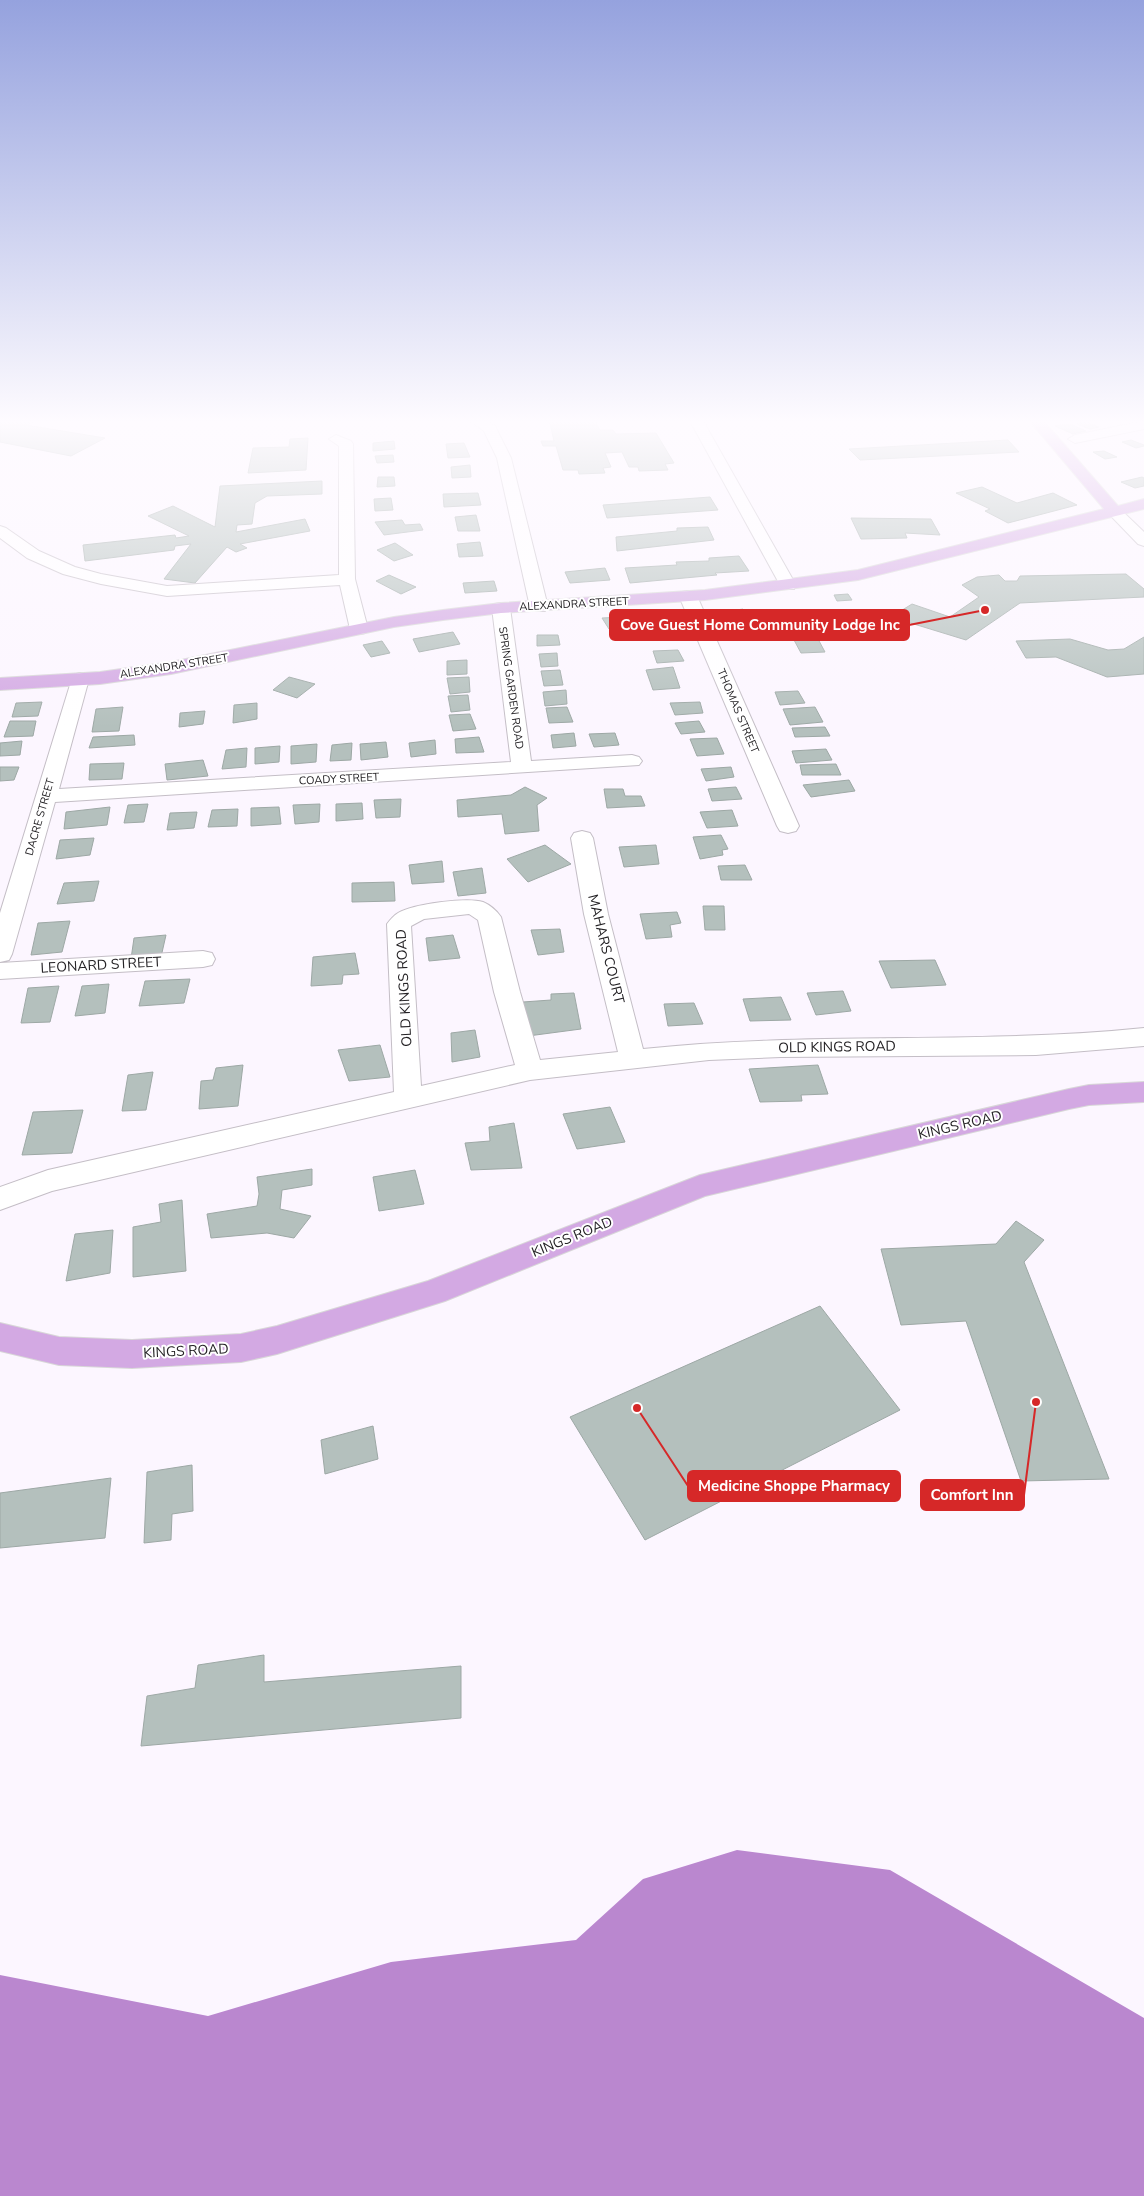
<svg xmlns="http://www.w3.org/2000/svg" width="1144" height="2196" font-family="'Nunito Sans',sans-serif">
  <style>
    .water { fill: #ba87cf }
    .building { fill: #b4c0bd; stroke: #9da8a5 }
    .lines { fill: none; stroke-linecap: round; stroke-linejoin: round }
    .minor-casing { stroke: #c4bec6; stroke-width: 2 }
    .major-casing { stroke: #d8d7d8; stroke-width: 2 }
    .minor { fill: #fff; fill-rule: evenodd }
    .major { fill: #d3a9e3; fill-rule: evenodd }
    .labels { text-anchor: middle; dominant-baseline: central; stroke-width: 4; stroke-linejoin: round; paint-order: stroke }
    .far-street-label { font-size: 11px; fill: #242225; stroke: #fff }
    .street-label { font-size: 14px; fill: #242225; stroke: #fff }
    .leader { fill: none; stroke: #d62828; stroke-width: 2 }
    .callout-dot { fill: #d62828; stroke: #fff; stroke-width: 2 }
    .callout { fill: #d62828; stroke: #d62828; stroke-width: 2 }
    .callout-label { font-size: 15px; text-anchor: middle; font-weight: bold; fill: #fff }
  </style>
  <rect width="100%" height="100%" fill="#fcf6ff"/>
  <path class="water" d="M 737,1850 L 890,1870 L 1144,2018 L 1144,2196 L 0,2196 L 0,1975 L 208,2016 L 391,1962 L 576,1940 L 643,1879 Z"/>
  <path class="building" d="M 0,419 L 38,419 L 26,425 L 105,438 L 71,456 L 0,442 Z
    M 549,419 L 594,419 L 600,430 L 613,430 L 616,434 L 656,433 L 674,463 L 665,464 L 668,470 L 639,471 L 638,467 L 629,467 L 622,452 L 605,453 L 611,467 L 603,468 L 605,473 L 579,474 L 578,470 L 563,470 L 556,446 L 543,446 L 541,441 L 554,441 Z
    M 1086,422 L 1099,427 L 1090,429 L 1077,424 Z
    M 1070,424 L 1086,431 L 1073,434 L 1055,426 Z
    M 308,438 L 306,470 L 248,473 L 253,448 L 289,447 L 290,439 Z
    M 1008,440 L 1019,452 L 860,460 L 849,449 Z
    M 1131,440 L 1144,445 L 1144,446 L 1136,448 L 1122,442 Z
    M 394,441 L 395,449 L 373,451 L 373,443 Z
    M 464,443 L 470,457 L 448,458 L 446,444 Z
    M 1104,451 L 1117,457 L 1105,459 L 1093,452 Z
    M 393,455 L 394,462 L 377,463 L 375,456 Z
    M 470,465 L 471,477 L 452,478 L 451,467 Z
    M 378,477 L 394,477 L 395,486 L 377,487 Z
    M 1142,477 L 1144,478 L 1144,486 L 1135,488 L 1121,482 Z
    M 322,481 L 322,494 L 267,496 L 255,503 L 252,524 L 237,525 L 236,532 L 305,519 L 310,531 L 240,544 L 247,548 L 236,552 L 227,547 L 195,583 L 164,579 L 191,544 L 175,546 L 174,550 L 85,561 L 83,545 L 175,535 L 176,538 L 189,536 L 148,516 L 173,506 L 215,527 L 220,486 Z
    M 982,487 L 1017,503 L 1053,493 L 1077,505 L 1008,523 L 985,511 L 990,509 L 956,493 Z
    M 478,493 L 481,505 L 444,507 L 443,494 Z
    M 710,497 L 718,510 L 607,518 L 603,505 Z
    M 391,498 L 393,510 L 375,511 L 374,499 Z
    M 476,515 L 480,531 L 458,531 L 455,517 Z
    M 851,518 L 931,519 L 940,535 L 905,533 L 907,538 L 861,539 Z
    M 402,520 L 405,525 L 420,524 L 423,530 L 384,535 L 375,522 Z
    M 708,527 L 714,540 L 617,551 L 616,537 L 677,531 L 677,528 Z
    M 480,542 L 483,556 L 459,557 L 457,544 Z
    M 395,543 L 413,555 L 394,561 L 377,550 Z
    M 739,556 L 749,571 L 715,573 L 717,575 L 630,583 L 625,568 L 677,565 L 676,562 L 709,561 L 709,558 Z
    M 605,568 L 610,580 L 570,583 L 565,572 Z
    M 1126,574 L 1144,589 L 1144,597 L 1020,603 L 966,640 L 891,617 L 912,604 L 950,617 L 979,597 L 962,585 L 977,577 L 999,575 L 1005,581 L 1017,581 L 1020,576 Z
    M 389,575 L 416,587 L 401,594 L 376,581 Z
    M 494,581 L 497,591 L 465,593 L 463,583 Z
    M 848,594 L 852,600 L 837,601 L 834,595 Z
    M 743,609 L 754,620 L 729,622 L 723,612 Z
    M 622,617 L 632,627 L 609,629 L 602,618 Z
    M 453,632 L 460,644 L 419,652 L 413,639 Z
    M 537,635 L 558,635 L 560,645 L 537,646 Z
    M 1144,637 L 1144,674 L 1107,677 L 1056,657 L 1026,658 L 1016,641 L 1070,639 L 1108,650 L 1124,649 Z
    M 818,639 L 825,652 L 801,653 L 794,640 Z
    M 382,641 L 390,653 L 371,657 L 363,645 Z
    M 678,650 L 684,661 L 657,663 L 653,651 Z
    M 557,653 L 558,666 L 541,667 L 539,654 Z
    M 467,660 L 467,674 L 447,675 L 447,661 Z
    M 673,667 L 680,688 L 653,690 L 646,670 Z
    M 560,670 L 563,685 L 544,686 L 541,671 Z
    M 289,677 L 315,684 L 297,698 L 273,690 Z
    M 469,677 L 470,692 L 450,694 L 447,678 Z
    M 566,690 L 567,704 L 545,706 L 543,692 Z
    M 798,691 L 805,703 L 780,705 L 775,692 Z
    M 468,695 L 470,710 L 451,712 L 448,696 Z
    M 42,702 L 38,716 L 12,717 L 16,703 Z
    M 700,702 L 703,713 L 675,715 L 670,703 Z
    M 257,703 L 257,719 L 233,723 L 234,705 Z
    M 123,707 L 119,731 L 92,732 L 96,709 Z
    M 567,707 L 573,722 L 549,723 L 546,708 Z
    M 815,707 L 823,722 L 790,725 L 783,709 Z
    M 205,711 L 203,724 L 179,727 L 180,713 Z
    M 470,714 L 476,729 L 453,731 L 449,715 Z
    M 10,721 L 36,721 L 33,736 L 4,737 Z
    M 699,721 L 705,732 L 681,734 L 675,723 Z
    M 825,727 L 830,736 L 795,737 L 792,728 Z
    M 574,733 L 576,746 L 553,748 L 551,735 Z
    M 615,733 L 619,745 L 594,747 L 589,734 Z
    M 134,735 L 135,745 L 89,748 L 93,737 Z
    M 479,737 L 484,752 L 456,753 L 455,739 Z
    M 717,738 L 724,754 L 697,756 L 690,739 Z
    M 435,740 L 436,754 L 411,757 L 409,743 Z
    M 22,741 L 20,755 L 0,756 L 0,743 Z
    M 386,742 L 388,757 L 361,760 L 360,744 Z
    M 352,743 L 351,760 L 330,761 L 332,745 Z
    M 317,744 L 316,762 L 291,764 L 291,746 Z
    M 280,746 L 279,762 L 255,764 L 255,748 Z
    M 247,748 L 246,767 L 222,769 L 226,750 Z
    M 826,749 L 832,760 L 796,763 L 792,751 Z
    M 203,760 L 208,776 L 167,780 L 165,764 Z
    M 124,763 L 122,779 L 89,780 L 90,764 Z
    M 836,764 L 841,775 L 802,775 L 800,765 Z
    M 0,767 L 19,767 L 14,780 L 0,781 Z
    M 731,767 L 734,777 L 706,781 L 701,769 Z
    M 849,780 L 855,791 L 811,797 L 803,785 Z
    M 525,787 L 547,798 L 537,805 L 539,831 L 505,834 L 502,814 L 458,817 L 457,800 L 511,795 Z
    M 736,787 L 742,799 L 712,801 L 708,789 Z
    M 604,789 L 623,789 L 625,796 L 641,796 L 645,806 L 607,808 Z
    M 401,799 L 400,817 L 376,818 L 374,800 Z
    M 362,803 L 363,819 L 336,821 L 336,804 Z
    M 148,804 L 144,822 L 124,823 L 128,805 Z
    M 320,804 L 319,822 L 295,824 L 293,805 Z
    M 110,807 L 107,825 L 64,829 L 66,812 Z
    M 279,807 L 281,824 L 251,826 L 251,808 Z
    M 238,809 L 237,826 L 208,827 L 212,810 Z
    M 732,810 L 738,826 L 707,828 L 700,812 Z
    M 197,812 L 194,828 L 167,830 L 170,813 Z
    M 721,835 L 728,849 L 722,850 L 723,855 L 700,859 L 693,837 Z
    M 94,838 L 90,855 L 56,859 L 60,840 Z
    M 545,845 L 571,864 L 528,882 L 507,859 Z
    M 656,845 L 659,864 L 624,867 L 619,847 Z
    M 442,861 L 444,882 L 412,884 L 409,865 Z
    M 745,865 L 752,880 L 721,880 L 718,866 Z
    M 482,868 L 486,893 L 458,896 L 453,872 Z
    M 99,881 L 94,901 L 57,904 L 64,883 Z
    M 394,882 L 395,901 L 352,902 L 352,883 Z
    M 703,906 L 724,906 L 725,930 L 705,930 Z
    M 677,912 L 681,923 L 670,925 L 672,937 L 646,939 L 640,914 Z
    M 70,921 L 62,952 L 31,955 L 38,923 Z
    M 560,929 L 564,952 L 538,955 L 531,930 Z
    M 166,935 L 161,957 L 131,959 L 134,938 Z
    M 453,935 L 460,958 L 429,961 L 426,938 Z
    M 355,953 L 359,974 L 343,975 L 342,984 L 311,986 L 313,957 Z
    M 935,960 L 946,985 L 891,988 L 879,961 Z
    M 190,979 L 184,1003 L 139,1006 L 145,981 Z
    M 109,984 L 105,1013 L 75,1016 L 82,986 Z
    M 59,986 L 50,1022 L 21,1023 L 28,988 Z
    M 843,991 L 851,1011 L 816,1015 L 807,993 Z
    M 574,993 L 581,1029 L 528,1036 L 523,1002 L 551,1000 L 551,994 Z
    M 781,997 L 791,1020 L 750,1021 L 743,999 Z
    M 694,1003 L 703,1024 L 668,1026 L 664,1004 Z
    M 475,1030 L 480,1057 L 452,1062 L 451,1033 Z
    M 380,1045 L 390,1077 L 349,1081 L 338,1050 Z
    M 243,1065 L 238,1106 L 199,1109 L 201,1081 L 213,1080 L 216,1068 Z
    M 818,1065 L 828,1094 L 801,1095 L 802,1101 L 760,1102 L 749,1069 Z
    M 153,1072 L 146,1110 L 122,1111 L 128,1075 Z
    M 610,1107 L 625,1142 L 577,1149 L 563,1114 Z
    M 83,1110 L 72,1153 L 22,1155 L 33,1112 Z
    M 514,1123 L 522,1168 L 471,1170 L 465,1143 L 490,1141 L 489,1127 Z
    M 312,1169 L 312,1185 L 282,1190 L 280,1209 L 311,1216 L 294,1238 L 267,1233 L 211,1238 L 207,1214 L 257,1206 L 259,1194 L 257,1177 Z
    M 415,1170 L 424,1204 L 379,1211 L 373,1177 Z
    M 182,1200 L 186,1271 L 133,1277 L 133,1227 L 161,1222 L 159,1204 Z
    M 1016,1221 L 1044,1240 L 1024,1262 L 1109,1479 L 1021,1481 L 966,1321 L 901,1325 L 881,1249 L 996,1244 Z
    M 113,1230 L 110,1273 L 66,1281 L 75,1234 Z
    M 820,1306 L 900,1410 L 645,1540 L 570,1417 Z
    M 373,1426 L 378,1459 L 325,1474 L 321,1440 Z
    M 192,1465 L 193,1511 L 172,1514 L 171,1540 L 144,1543 L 147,1472 Z
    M 111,1478 L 105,1538 L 0,1548 L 0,1493 Z
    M 264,1655 L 264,1682 L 461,1666 L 461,1718 L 141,1746 L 147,1696 L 195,1688 L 198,1665 Z"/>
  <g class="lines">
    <defs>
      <path id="minor" d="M 468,419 L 484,419 L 495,426 L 511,458 L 548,607 L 545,611 L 533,611 L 530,607 L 497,458 L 484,431 Z
        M 689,419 L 702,419 L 796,585 L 794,589 L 782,589 L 780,585 Z
        M 1144,421 L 1144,429 L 1075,443 L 1068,439 L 1075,435 Z
        M 336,435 L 351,441 L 353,444 L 355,579 L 368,629 L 365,633 L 359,634 L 353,633 L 350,629 L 340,585 L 167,596 L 101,584 L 63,574 L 27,558 L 0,538 L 0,526 L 6,528 L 39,551 L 75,567 L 101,574 L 167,586 L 339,575 L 339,446 L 329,439 Z
        M 1114,506 L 1119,508 L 1144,532 L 1144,546 L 1138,544 L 1109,514 L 1106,511 L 1109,508 Z
        M 688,591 L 694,592 L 697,596 L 799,826 L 796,831 L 788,833 L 780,831 L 777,826 L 679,596 L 682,592 Z
        M 501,603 L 507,604 L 510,608 L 531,761 L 632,755 L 639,757 L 642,761 L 639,765 L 55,802 L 12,954 L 9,960 L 0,962 L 0,913 L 73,675 L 80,673 L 87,675 L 89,679 L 59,789 L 511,762 L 492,608 L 495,604 Z
        M 582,831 L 590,833 L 593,838 L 608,914 L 643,1049 C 810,1031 978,1045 1144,1028 L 1144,1046 L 1036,1055 L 781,1057 L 709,1060 L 530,1080 L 52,1191 L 0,1210 L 0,1187 L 48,1170 L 394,1092 L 387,924 C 390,920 393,916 398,913 C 413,904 467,897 483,902 C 490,905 497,911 501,917 L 520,992 L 540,1060 L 618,1052 L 584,914 L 571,838 L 574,833 ZM 469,914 L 478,920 L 494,992 L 515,1065 L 421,1086 L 411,926 L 424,919 Z
        M 203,951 L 212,953 L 215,959 L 212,965 L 203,967 L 0,979 L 0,963 Z"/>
      <path id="major" d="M 1028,419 L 1042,419 L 1118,506 L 1144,499 L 1144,509 L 858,580 L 705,600 L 501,613 L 443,620 L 394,627 L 171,674 L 100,684 L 0,690 L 0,678 L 100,672 L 171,662 L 394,617 L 443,610 L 501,603 L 705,590 L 858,570 L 1104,509 Z
        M 1144,1082 L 1144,1102 L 1089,1105 L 1069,1109 L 705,1196 L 445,1301 L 277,1354 L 241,1362 L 132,1368 L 59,1365 L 0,1351 L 0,1323 L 59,1337 L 132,1340 L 241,1334 L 277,1326 L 428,1281 L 700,1175 L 1069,1089 L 1089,1085 Z"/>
    </defs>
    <use href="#minor" class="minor-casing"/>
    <use href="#major" class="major-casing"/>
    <use href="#minor" class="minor"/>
    <use href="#major" class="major"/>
  </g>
  <linearGradient id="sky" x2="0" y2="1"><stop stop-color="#95a2de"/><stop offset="0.58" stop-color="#fefbff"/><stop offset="1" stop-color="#fefbff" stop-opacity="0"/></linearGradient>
  <rect width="1144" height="727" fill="url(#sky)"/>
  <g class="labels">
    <g class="far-street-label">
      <text transform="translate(574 604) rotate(-3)">ALEXANDRA STREET</text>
      <text transform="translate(174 666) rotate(-9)">ALEXANDRA STREET</text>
      <text transform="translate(511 688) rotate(82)">SPRING GARDEN ROAD</text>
      <text transform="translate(738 711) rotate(67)">THOMAS STREET</text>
      <text transform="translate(339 779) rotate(-3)">COADY STREET</text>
      <text transform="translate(40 817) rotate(-74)">DACRE STREET</text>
    </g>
    <g class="street-label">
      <text transform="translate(606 949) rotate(76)">MAHARS COURT</text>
      <text transform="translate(101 965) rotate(-3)">LEONARD STREET</text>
      <text transform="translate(404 988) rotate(-93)">OLD KINGS ROAD</text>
      <text transform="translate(837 1047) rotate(-1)">OLD KINGS ROAD</text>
      <text transform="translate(960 1125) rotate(-13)">KINGS ROAD</text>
      <text transform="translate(572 1237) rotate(-22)">KINGS ROAD</text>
      <text transform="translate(186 1351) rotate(-3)">KINGS ROAD</text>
    </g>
  </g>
  <path class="leader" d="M985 610L909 625M637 1408L688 1486M1036 1402L1024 1495"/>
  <g class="callout-dot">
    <circle cx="985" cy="610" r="5"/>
    <circle cx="637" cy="1408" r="5"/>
    <circle cx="1036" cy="1402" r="5"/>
  </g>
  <g class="callout">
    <rect x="610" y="610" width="299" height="30" rx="5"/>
    <rect x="688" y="1471" width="212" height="30" rx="5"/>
    <rect x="921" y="1480" width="103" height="30" rx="5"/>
  </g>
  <g class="callout-label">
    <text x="760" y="630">Cove Guest Home Community Lodge Inc</text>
    <text x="794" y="1491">Medicine Shoppe Pharmacy</text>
    <text x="972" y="1500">Comfort Inn</text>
  </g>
</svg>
